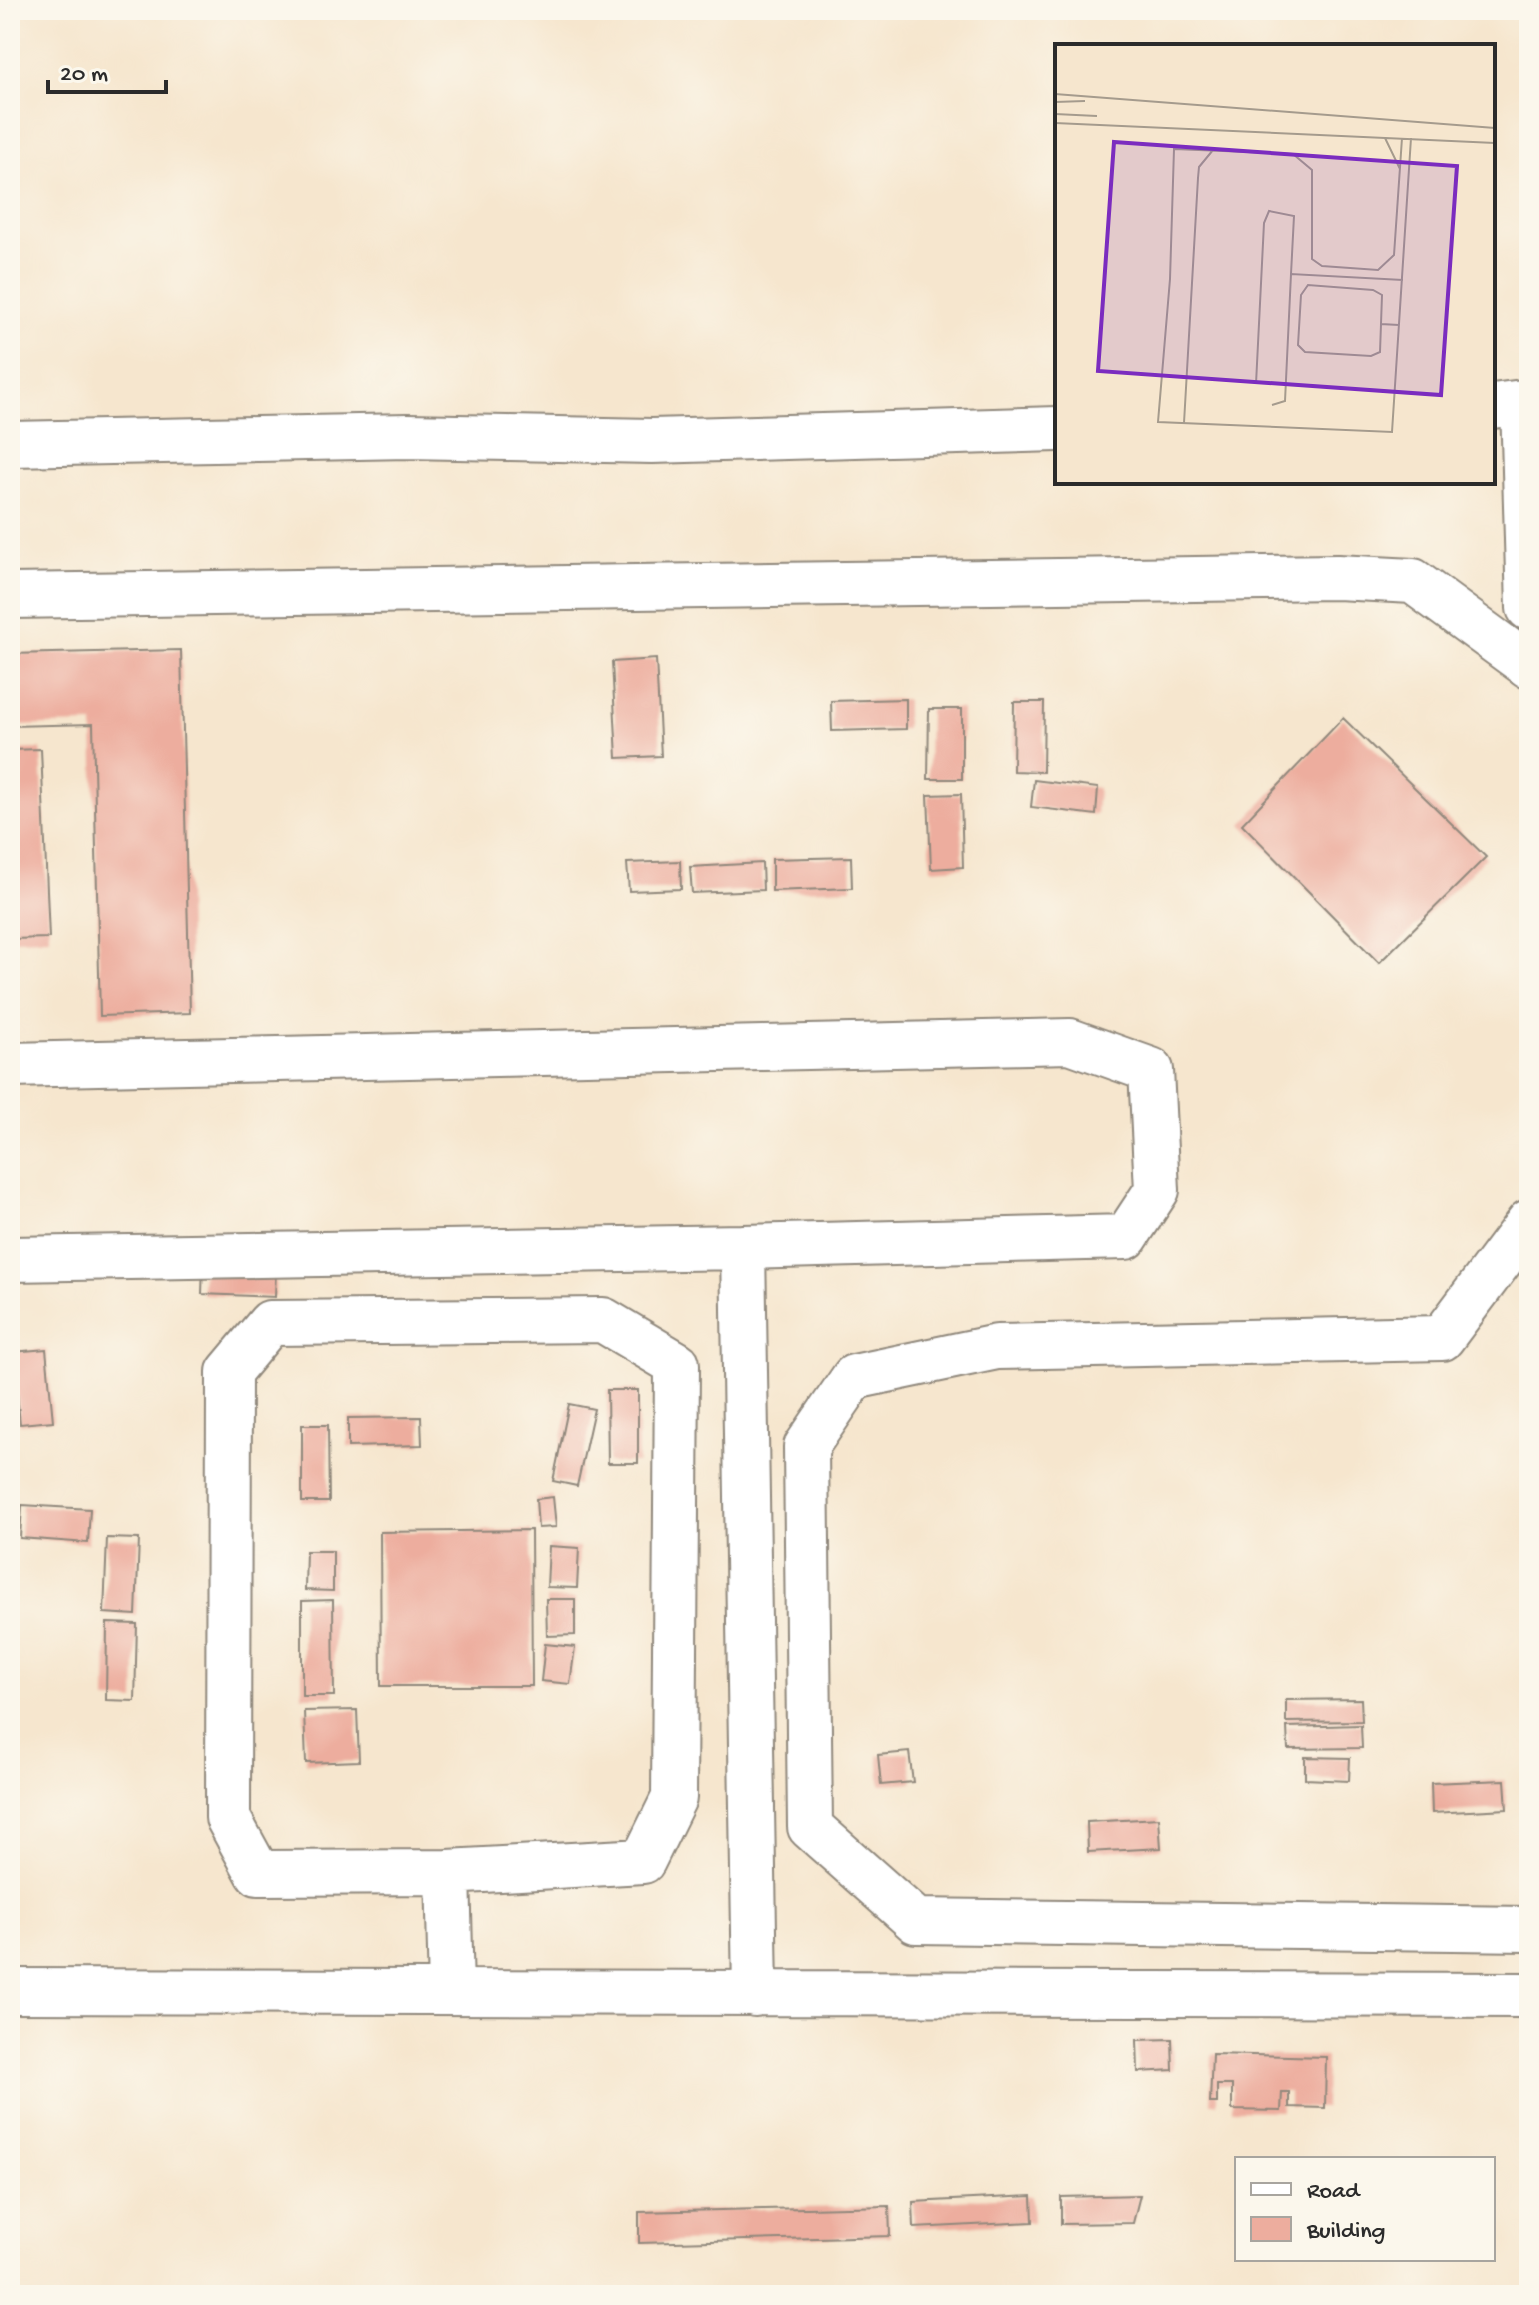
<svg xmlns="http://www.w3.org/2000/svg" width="1539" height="2305" font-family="'Gochi Hand',sans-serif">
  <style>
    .building { fill: #edad9e }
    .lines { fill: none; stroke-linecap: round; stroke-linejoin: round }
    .minor-casing { stroke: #90887c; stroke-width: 48 }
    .minor { stroke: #fff; stroke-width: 44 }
    .inset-road { fill: none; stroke: #a59b8d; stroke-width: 2 }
    .view { fill: #7b2cbf; fill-opacity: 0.15; stroke: #7b2cbf; stroke-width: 4 }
    .inset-edge { fill: none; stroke: #2b2b2b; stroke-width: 4 }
  </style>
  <rect width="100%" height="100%" fill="#fbf7ec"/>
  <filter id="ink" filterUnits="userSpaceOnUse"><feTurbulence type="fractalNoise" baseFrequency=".0125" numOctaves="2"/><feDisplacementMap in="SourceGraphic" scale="16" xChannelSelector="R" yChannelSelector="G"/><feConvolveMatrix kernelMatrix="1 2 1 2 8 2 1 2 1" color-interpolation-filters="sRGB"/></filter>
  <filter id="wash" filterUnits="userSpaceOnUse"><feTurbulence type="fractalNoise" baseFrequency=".006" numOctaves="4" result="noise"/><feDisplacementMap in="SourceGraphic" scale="32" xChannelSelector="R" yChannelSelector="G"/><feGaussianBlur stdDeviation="1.8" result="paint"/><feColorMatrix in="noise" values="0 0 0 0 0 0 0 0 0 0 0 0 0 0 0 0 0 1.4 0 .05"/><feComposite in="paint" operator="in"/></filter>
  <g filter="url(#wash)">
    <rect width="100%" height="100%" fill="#f6e6ce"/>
    <g id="blocks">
      <path class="building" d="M 1494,10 L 1529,10 L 1529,14 L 1494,14 Z
        M 181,650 L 190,1013 L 100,1016 L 93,724 L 10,726 L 10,654 Z
        M 656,659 L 661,756 L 617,758 L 612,662 Z
        M 906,699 L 906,729 L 832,731 L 831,701 Z
        M 1014,702 L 1044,702 L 1043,772 L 1013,771 Z
        M 929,709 L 962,709 L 962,779 L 928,779 Z
        M 1343,718 L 1486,857 L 1379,963 L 1242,824 Z
        M 41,749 L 49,938 L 10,939 L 10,750 Z
        M 1034,780 L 1098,788 L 1096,815 L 1031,807 Z
        M 961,794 L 963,867 L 931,869 L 928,795 Z
        M 851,857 L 852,888 L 772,891 L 772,859 Z
        M 680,861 L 681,889 L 629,891 L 627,863 Z
        M 762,863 L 763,890 L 692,893 L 690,867 Z
        M 203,1264 L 276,1267 L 275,1297 L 202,1294 Z
        M 46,1349 L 53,1421 L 20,1424 L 13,1352 Z
        M 607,1390 L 638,1390 L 638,1463 L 608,1463 Z
        M 569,1404 L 594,1409 L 577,1486 L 553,1481 Z
        M 10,1405 L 13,1405 L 14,1434 L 10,1434 Z
        M 421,1417 L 422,1445 L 348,1447 L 348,1418 Z
        M 302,1425 L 328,1425 L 329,1502 L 302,1502 Z
        M 553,1497 L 556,1527 L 538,1528 L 536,1499 Z
        M 22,1505 L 90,1509 L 88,1543 L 20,1538 Z
        M 531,1530 L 532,1686 L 381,1686 L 380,1532 Z
        M 107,1538 L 139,1539 L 136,1615 L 104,1613 Z
        M 549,1546 L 579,1548 L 577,1588 L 547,1587 Z
        M 306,1551 L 333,1551 L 333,1591 L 305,1590 Z
        M 546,1599 L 575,1599 L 575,1635 L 547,1636 Z
        M 333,1600 L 334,1696 L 302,1696 L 302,1601 Z
        M 107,1623 L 137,1624 L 135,1701 L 106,1700 Z
        M 545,1644 L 575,1647 L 570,1684 L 541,1681 Z
        M 1361,1699 L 1362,1721 L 1286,1722 L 1286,1700 Z
        M 357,1710 L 359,1761 L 306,1763 L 304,1711 Z
        M 1361,1725 L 1362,1748 L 1288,1749 L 1287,1727 Z
        M 909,1752 L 913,1782 L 881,1785 L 878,1755 Z
        M 1305,1757 L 1350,1758 L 1349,1781 L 1305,1779 Z
        M 1505,1780 L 1507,1809 L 1432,1813 L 1431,1783 Z
        M 1159,1818 L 1161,1848 L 1088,1852 L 1087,1822 Z
        M 1172,2039 L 1173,2070 L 1138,2072 L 1137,2040 Z
        M 1212,2054 L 1326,2057 L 1325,2108 L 1289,2107 L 1289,2092 L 1282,2092 L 1281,2111 L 1232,2110 L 1232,2085 L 1217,2085 L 1217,2103 L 1210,2103 Z
        M 1140,2195 L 1133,2223 L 1061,2224 L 1061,2197 Z
        M 1032,2196 L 1033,2222 L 914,2228 L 913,2202 Z
        M 889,2206 L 890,2236 L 639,2243 L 639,2212 Z"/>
    </g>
  </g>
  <g filter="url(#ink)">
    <use href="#blocks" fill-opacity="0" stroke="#90887c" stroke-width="2"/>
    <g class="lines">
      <defs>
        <path id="minor" d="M 1493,406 L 1523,402 L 1529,608
          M 10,444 L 408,436 L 652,441 L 1057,429
          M 10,596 L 1337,577 L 1413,581 L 1529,666
          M 10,1065 L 1070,1041 L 1151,1070 L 1157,1190 L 1126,1237 L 743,1247
          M 1529,1222 L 1442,1338 L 997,1347 L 854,1377 L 806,1447 L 810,1827 L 916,1921 L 1529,1929
          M 10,1259 L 743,1247 L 755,1994
          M 448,1872 L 258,1873 L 228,1818 L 229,1372 L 270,1323 L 603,1320 L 677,1364 L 674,1798 L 643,1861 L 448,1872 L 451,1992
          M 10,1991 L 1529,1995"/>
      </defs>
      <use href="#minor" class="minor-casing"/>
      <use href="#minor" class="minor"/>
    </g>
  </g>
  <g transform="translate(1055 44)">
    <rect width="440" height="440" fill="#f6e6ce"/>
    <path class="inset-road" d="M 0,50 L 440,84M 0,58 L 30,57M 0,70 L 42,72M 0,79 L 440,99M 330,94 L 345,125M 347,94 L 339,211 L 323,226 L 267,222 L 257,215 L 257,126 L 238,110 L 119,105 L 115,235 L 103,378 L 337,388 L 356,94M 326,280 L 325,308 L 316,312 L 250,308 L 243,301 L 246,251 L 253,241 L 318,246 L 327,251 L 326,280 L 344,281M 201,340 L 209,179 L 214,167 L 239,172 L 236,230M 217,361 L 230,357 L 236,230 L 348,236M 129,379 L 143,134 L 144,123 L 158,106"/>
    <path class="view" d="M 59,98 L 402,122 L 386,351 L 43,327 Z"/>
    <rect width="440" height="440" class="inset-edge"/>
  </g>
  <rect width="1539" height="2305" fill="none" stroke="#fbf7ec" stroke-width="40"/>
  <rect x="1235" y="2157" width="260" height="104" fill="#fbf7ec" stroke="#a8a59f" stroke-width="2"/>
  <rect x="1251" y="2183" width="40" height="12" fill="#ffffff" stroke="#a8a59f" stroke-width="2"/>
  <text x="1307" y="2197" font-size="24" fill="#2b2b2b">Road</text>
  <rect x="1251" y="2217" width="40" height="24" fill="#edad9e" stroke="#a8a59f" stroke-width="2"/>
  <text x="1307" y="2237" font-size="24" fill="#2b2b2b">Building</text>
  <path d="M48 80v12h118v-12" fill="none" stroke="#2b2b2b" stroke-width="4"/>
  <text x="60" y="80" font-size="24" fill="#2b2b2b" stroke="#fbf7ec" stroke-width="6" paint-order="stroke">20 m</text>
</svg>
